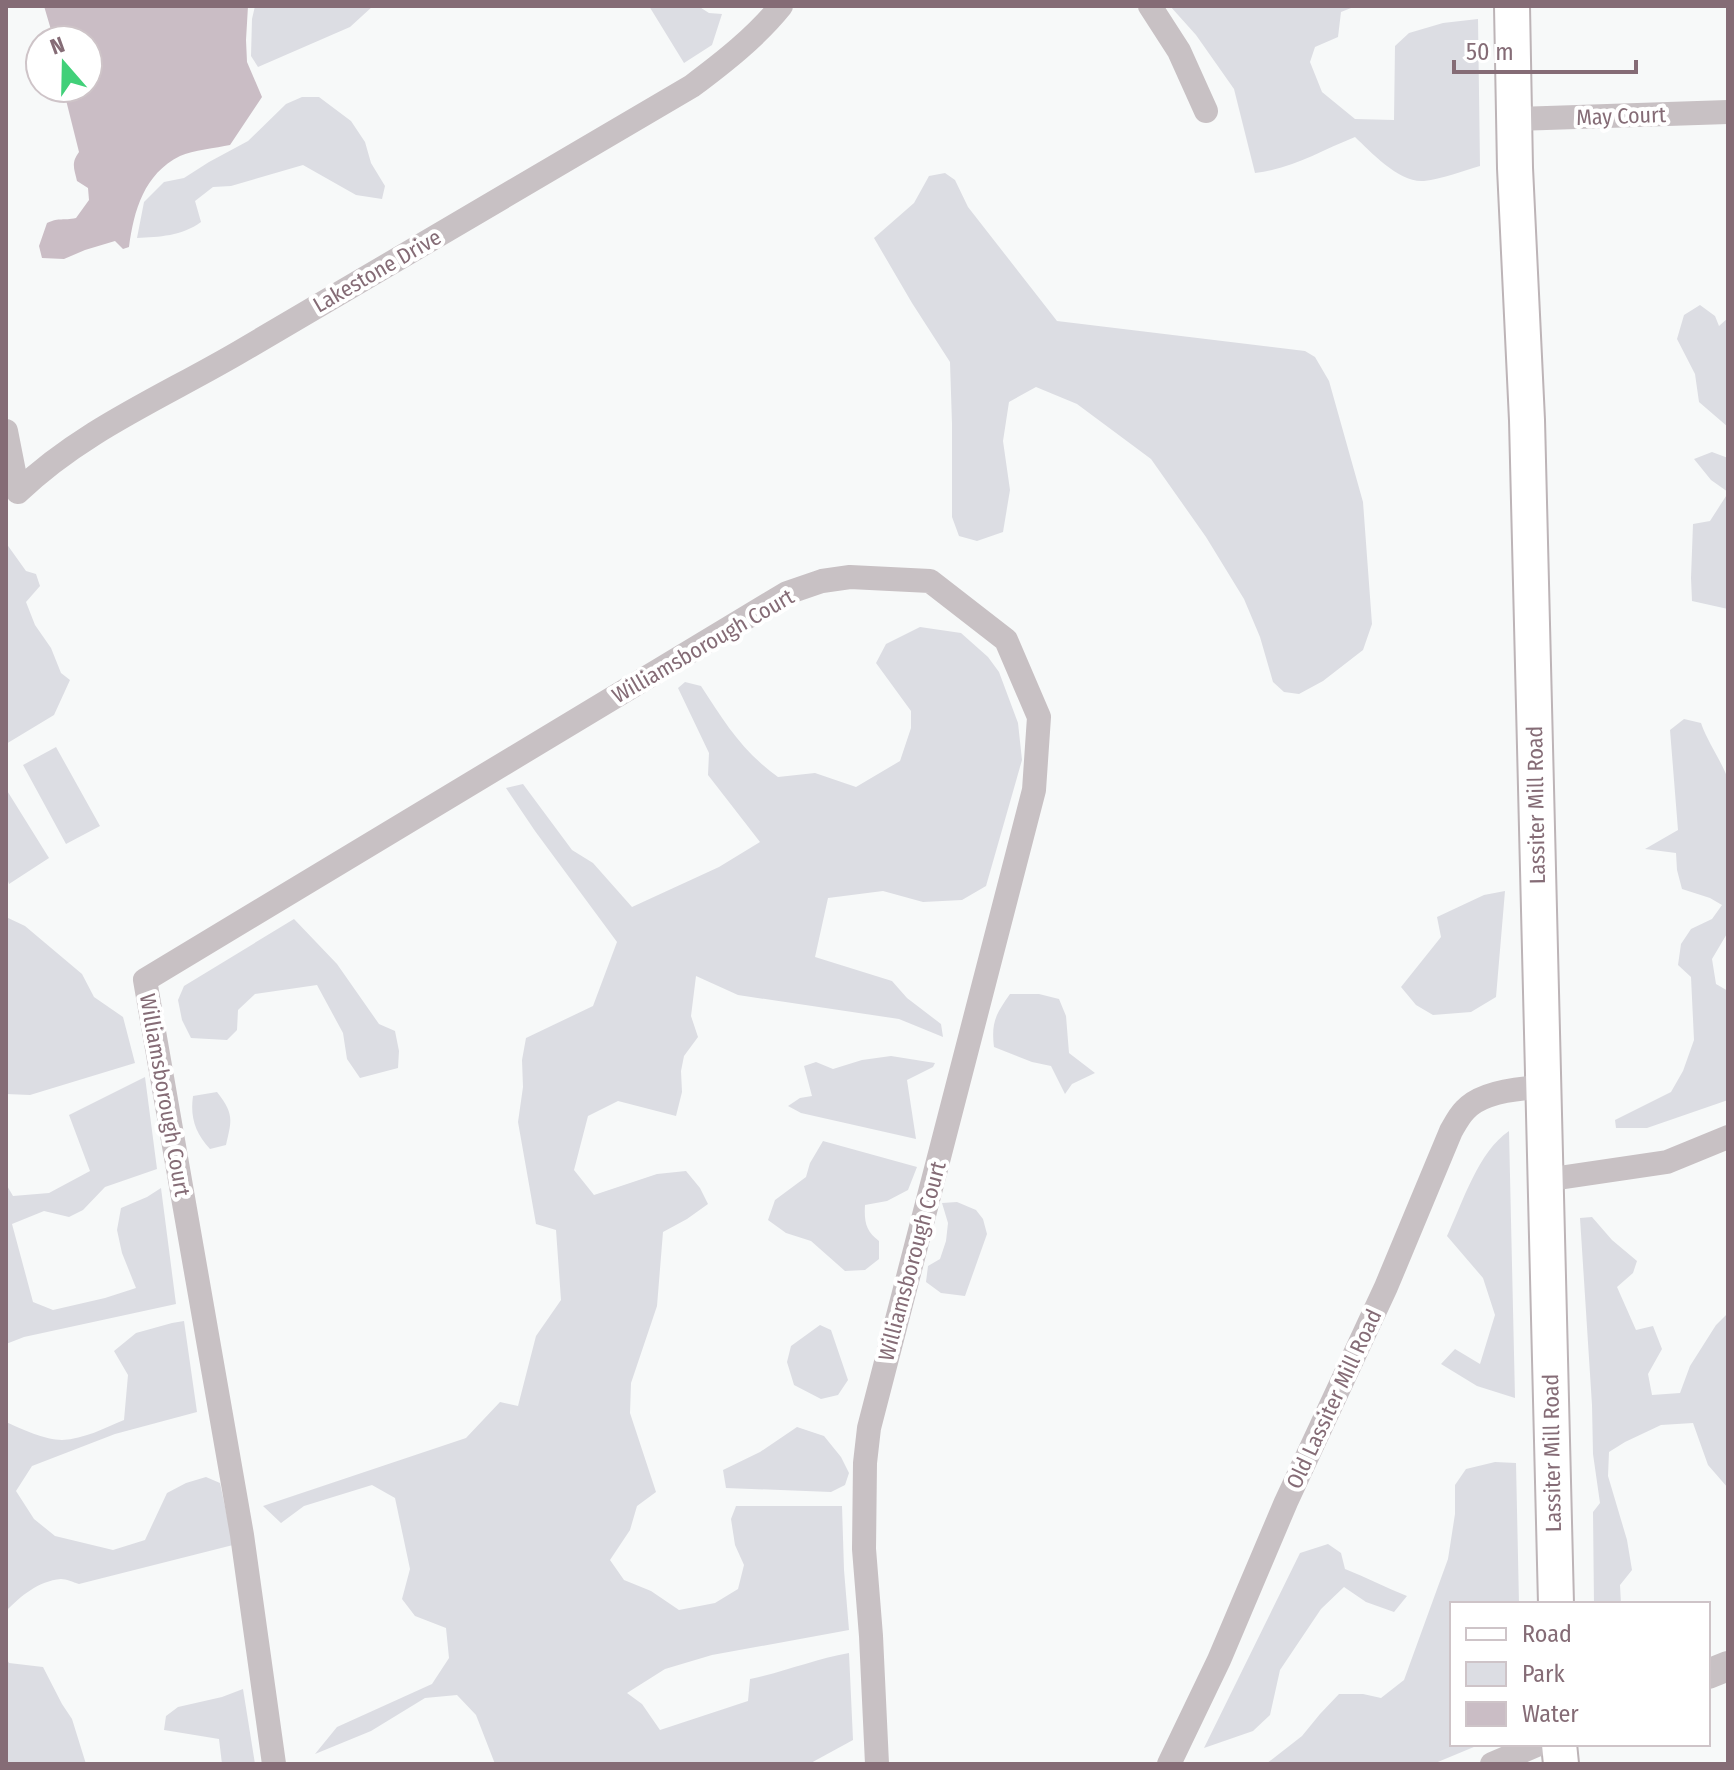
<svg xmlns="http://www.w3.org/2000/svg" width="1734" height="1770" font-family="'Fira Sans Condensed',sans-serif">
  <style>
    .green { fill: #dcdde3 }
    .water { fill: #cabdc5 }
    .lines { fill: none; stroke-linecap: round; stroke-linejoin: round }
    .secondary-casing { stroke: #bdb4b7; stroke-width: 38 }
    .minor { stroke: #c8c1c4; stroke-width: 24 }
    .tertiary { stroke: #c8c1c4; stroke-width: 30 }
    .secondary { stroke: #fff; stroke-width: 34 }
    .labels { text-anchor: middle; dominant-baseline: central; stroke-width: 8; stroke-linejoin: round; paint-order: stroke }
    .street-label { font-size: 22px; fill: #856c76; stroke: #fff }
  </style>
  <rect width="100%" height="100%" fill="#f7f9f9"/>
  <path class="green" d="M 255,6 L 373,6 L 350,27 L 258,67 L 251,56 L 252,19 Z
    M 649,6 L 698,6 L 709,13 L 722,14 L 712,45 L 684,63 Z
    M 1170,6 L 1356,6 L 1341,12 L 1338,37 L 1315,47 L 1310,62 L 1322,92 L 1355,119 L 1394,120 L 1395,46 L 1409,33 L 1443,23 L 1478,19 L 1480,166 C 1462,171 1442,179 1424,181 C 1399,183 1371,152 1355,137 C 1320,151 1294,168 1255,173 L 1234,89 L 1196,35 Z
    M 302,97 L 319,97 L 351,121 L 365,142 L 371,163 L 385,186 L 382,199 L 356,195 L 303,165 L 231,186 L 213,187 L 195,201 L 201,222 C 182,236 159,237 137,238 L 144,202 L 164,182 L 184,178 L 209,162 L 248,141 L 286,104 Z
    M 945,173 L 955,180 L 968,207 L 1057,321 L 1305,351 L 1315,357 L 1329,381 L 1363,502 L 1372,624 L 1363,650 L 1323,681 L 1299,694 L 1284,692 L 1273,682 L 1260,637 L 1244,599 L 1206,537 L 1151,459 L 1077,404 L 1036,387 L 1009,402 L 1003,441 L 1010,490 L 1003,532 L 977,541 L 959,536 L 952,517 L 952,424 L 950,362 L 912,303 L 874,238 L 914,203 L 929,176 Z
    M 1700,305 L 1715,316 L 1719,326 L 1728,318 L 1728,427 L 1699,402 L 1695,374 L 1677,339 L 1684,315 Z
    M 1712,452 L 1728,458 L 1728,492 L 1711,480 L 1694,459 Z
    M 1728,493 L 1728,609 L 1692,601 L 1691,578 L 1693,524 L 1710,521 Z
    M 6,543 L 26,571 L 36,574 L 40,586 L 26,602 L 35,625 L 51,648 L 61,673 L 70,680 L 54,715 L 6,744 Z
    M 920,627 L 961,633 L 988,657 L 999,672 L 1018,723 L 1022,760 L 986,886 L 962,900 L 923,902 L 883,891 L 828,898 L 815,957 L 892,981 L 907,998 L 941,1024 L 943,1037 L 899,1019 L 738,995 L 696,976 L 691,1016 L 698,1037 L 684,1056 L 681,1071 L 682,1092 L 676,1116 L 618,1101 L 588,1116 L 574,1170 L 594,1195 L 657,1174 L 686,1171 L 700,1188 L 708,1204 L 687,1219 L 663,1232 L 657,1306 L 631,1383 L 630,1413 L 656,1492 L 637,1506 L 630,1530 L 610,1560 L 624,1580 L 651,1591 L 679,1610 L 715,1603 L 738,1589 L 744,1565 L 735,1545 L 731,1519 L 736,1506 L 842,1506 L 844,1570 L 849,1630 L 712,1655 L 665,1669 L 627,1693 L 642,1704 L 660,1730 L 748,1701 L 750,1679 C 784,1672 815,1659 849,1653 L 853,1740 L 809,1764 L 495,1764 L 476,1715 L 457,1695 L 425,1698 L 371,1731 L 315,1754 L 337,1727 L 432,1684 L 449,1658 L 446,1628 L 415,1616 L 402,1599 L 410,1569 L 395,1498 L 372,1485 L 304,1506 L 281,1523 L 263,1506 L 466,1438 L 500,1402 L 518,1406 L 536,1336 L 561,1300 L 556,1230 L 536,1224 L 518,1122 L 523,1087 L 522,1060 L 526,1038 L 593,1006 L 617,942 L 535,831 L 506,788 L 523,784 L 572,850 L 593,863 L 632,907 L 719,867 L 760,842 L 708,775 L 709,753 L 678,688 L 685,682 L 701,686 C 725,723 742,751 778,777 L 815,773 L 856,787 L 900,761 L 911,728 L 911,711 L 876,663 L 886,644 Z
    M 1684,719 L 1701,723 C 1708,743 1721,760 1728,779 L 1728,932 L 1712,959 L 1716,984 L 1728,991 L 1728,1100 L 1647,1128 L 1616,1128 L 1615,1120 L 1671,1092 L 1683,1071 L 1694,1040 L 1691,977 L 1678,965 L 1681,944 L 1691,929 L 1712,919 L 1722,905 L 1710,898 L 1682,889 L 1677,870 L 1676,853 L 1645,849 L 1678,830 L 1670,730 Z
    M 56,747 L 100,826 L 66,844 L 23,765 Z
    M 6,789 L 49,858 L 9,884 L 6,875 Z
    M 1505,891 L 1496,997 L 1471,1012 L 1433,1015 L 1416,1005 L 1401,987 L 1441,937 L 1437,917 L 1484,895 Z
    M 6,917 L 25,926 L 82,974 L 94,997 L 123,1017 L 135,1063 L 30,1095 L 6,1094 Z
    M 294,919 L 337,964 L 379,1024 L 395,1031 L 399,1051 L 398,1068 L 360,1078 L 347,1059 L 343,1033 L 317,985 L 255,994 L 238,1010 L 237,1030 L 227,1040 L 191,1038 L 182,1020 L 178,1000 L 184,986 Z
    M 1010,994 L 1039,994 L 1059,999 L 1066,1016 L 1069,1053 L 1095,1073 L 1072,1084 L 1065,1094 L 1051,1066 L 1032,1062 L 994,1047 C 991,1022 996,1014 1010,994 Z
    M 891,1056 L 935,1063 L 933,1067 L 907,1080 L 916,1139 L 801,1113 L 788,1106 L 800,1098 L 812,1096 L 804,1066 L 816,1062 L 833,1069 L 862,1060 Z
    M 145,1077 L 157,1169 L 105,1187 L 83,1210 L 69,1217 L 44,1211 L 12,1224 L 33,1302 L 53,1310 L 105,1298 L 136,1288 L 122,1253 L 117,1230 L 121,1208 L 147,1197 L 161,1188 L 176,1304 L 24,1337 L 6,1344 L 6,1184 L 13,1196 L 49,1193 L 90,1171 L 69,1115 Z
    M 217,1092 C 234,1114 232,1119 226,1145 L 210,1149 C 195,1133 190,1117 193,1096 Z
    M 1509,1131 L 1515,1398 L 1477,1386 L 1441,1364 L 1455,1349 L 1480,1364 L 1495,1315 L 1483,1278 L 1447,1236 C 1463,1202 1478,1152 1509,1131 Z
    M 823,1141 L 917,1167 L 908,1190 L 887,1201 L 865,1205 C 864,1222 866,1231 879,1241 L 879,1259 L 865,1270 L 845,1271 L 811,1241 L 786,1233 L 768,1220 L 775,1200 L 806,1177 L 810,1163 Z
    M 957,1202 L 976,1210 L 983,1219 L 987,1234 L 965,1296 L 941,1293 L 926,1282 L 928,1266 L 940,1259 L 946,1241 L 948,1223 L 942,1203 Z
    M 1592,1217 L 1612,1240 L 1637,1261 L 1633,1273 L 1617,1287 L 1636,1330 L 1653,1326 L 1662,1349 L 1648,1374 L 1652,1395 L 1680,1393 L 1690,1366 L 1716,1325 L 1728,1313 L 1728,1488 L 1708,1465 L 1693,1423 L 1661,1425 L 1625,1442 L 1609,1452 L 1608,1476 L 1627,1540 L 1632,1570 L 1620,1585 L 1621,1604 L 1594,1604 L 1593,1512 L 1600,1503 L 1593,1454 L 1592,1405 L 1580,1218 Z
    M 184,1321 L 197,1412 L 115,1434 L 32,1466 L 16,1491 L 34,1519 L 55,1536 L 113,1550 L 145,1540 L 167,1493 L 186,1483 L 206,1477 L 220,1483 L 233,1545 L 79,1584 C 73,1582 66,1579 61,1579 C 38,1581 21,1596 6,1611 L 6,1422 C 21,1429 46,1440 62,1440 C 84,1439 105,1428 124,1420 L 128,1375 L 114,1351 L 136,1333 L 172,1323 Z
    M 820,1325 L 831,1330 L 848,1380 L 838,1395 L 821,1399 L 794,1385 L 787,1362 L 791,1346 Z
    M 797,1427 L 824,1436 L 841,1457 L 849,1473 L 845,1485 L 831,1492 L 726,1488 L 723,1470 L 760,1452 Z
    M 1495,1462 L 1516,1463 L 1519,1604 L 1452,1604 L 1452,1744 L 1481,1744 L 1433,1764 L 1266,1764 L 1302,1736 L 1320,1714 L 1339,1694 L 1363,1694 L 1381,1698 L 1404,1680 L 1448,1559 L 1455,1514 L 1455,1485 L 1466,1469 Z
    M 1328,1544 L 1341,1553 L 1345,1569 C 1366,1577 1386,1588 1407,1596 L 1394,1612 L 1366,1602 L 1344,1587 L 1321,1609 L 1280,1670 L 1270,1715 L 1253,1731 L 1204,1748 L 1300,1553 Z
    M 6,1658 L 9,1663 L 43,1667 L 62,1704 L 72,1719 L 86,1764 L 6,1764 Z
    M 243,1689 L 255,1764 L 222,1764 L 219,1739 L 164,1730 L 166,1716 L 178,1707 L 222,1697 Z"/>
  <path class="water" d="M 44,6 L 248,6 L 246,40 L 247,62 L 262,97 L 230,145 C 216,148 193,150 180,156 C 144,174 134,210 129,247 L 123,249 L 115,241 L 85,250 L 64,259 L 42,258 L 39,246 L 47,223 C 60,217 63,221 76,218 L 89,200 L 88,188 L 77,181 C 74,168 71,163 79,152 L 63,88 L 88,88 L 88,40 L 54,40 Z"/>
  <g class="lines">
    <defs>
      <path id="secondary" d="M 1512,6 L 1515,168 L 1527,420 L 1556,1604
        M 1559,1744 L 1561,1764"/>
    </defs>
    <use href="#secondary" class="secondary-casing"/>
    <path class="minor" d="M 1150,6 L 1179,51 L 1206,111
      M 1514,119 L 1728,112
      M 6,431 L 18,492
      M 18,492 C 82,430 167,395 243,350 C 392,262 542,174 692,86 C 724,62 756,37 781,6
      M 1545,1180 L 1667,1162 L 1728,1137
      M 274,1764 L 242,1535 L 145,980 L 787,593 L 822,581 L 850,577 L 930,581 L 1006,640 L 1039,717 L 1034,790 L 869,1428 L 865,1463 L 864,1549 L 871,1636 L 877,1764
      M 1169,1764 L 1219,1660 L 1286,1502 L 1386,1287 L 1451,1131 C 1455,1124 1459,1116 1465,1110 C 1481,1092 1520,1088 1543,1087
      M 1492,1764 L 1539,1744"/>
    <path class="tertiary" d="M 1708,1674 L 1728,1666"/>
    <use href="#secondary" class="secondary"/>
  </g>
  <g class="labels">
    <g class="street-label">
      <text transform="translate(1621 116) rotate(-2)">May Court</text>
      <text transform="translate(377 271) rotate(-30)">Lakestone Drive</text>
      <text transform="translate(703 646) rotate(-30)">Williamsborough Court</text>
      <text transform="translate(1536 805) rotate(-91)">Lassiter Mill Road</text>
      <text transform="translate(165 1095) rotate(80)">Williamsborough Court</text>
      <text transform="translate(912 1261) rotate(-75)">Williamsborough Court</text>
      <text transform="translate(1334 1399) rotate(-65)">Old Lassiter Mill Road</text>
      <text transform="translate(1552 1453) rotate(-91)">Lassiter Mill Road</text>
    </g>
  </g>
  <rect width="1734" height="1770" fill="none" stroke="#856c76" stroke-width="16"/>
  <rect x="1450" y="1602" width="260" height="144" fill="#ffffff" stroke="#cec4c8" stroke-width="2"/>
  <rect x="1466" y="1628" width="40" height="12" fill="#ffffff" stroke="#cec4c8" stroke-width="2"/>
  <text x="1522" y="1642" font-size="24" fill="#856c76">Road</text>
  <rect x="1466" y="1662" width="40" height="24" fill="#dcdde3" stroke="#cec4c8" stroke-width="2"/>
  <text x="1522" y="1682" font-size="24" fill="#856c76">Park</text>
  <rect x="1466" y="1702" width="40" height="24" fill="#cabdc5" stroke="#cec4c8" stroke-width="2"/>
  <text x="1522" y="1722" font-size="24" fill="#856c76">Water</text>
  <g transform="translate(64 64) rotate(340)"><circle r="38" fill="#ffffff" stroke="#cec4c8" stroke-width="2"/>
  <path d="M0-6L14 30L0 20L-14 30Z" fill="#41d079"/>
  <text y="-12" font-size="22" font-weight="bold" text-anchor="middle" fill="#856c76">N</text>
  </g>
  <path d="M1454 60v12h182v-12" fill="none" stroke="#856c76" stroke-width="4"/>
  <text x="1466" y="60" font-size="24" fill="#856c76" stroke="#ffffff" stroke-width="6" paint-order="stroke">50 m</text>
</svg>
